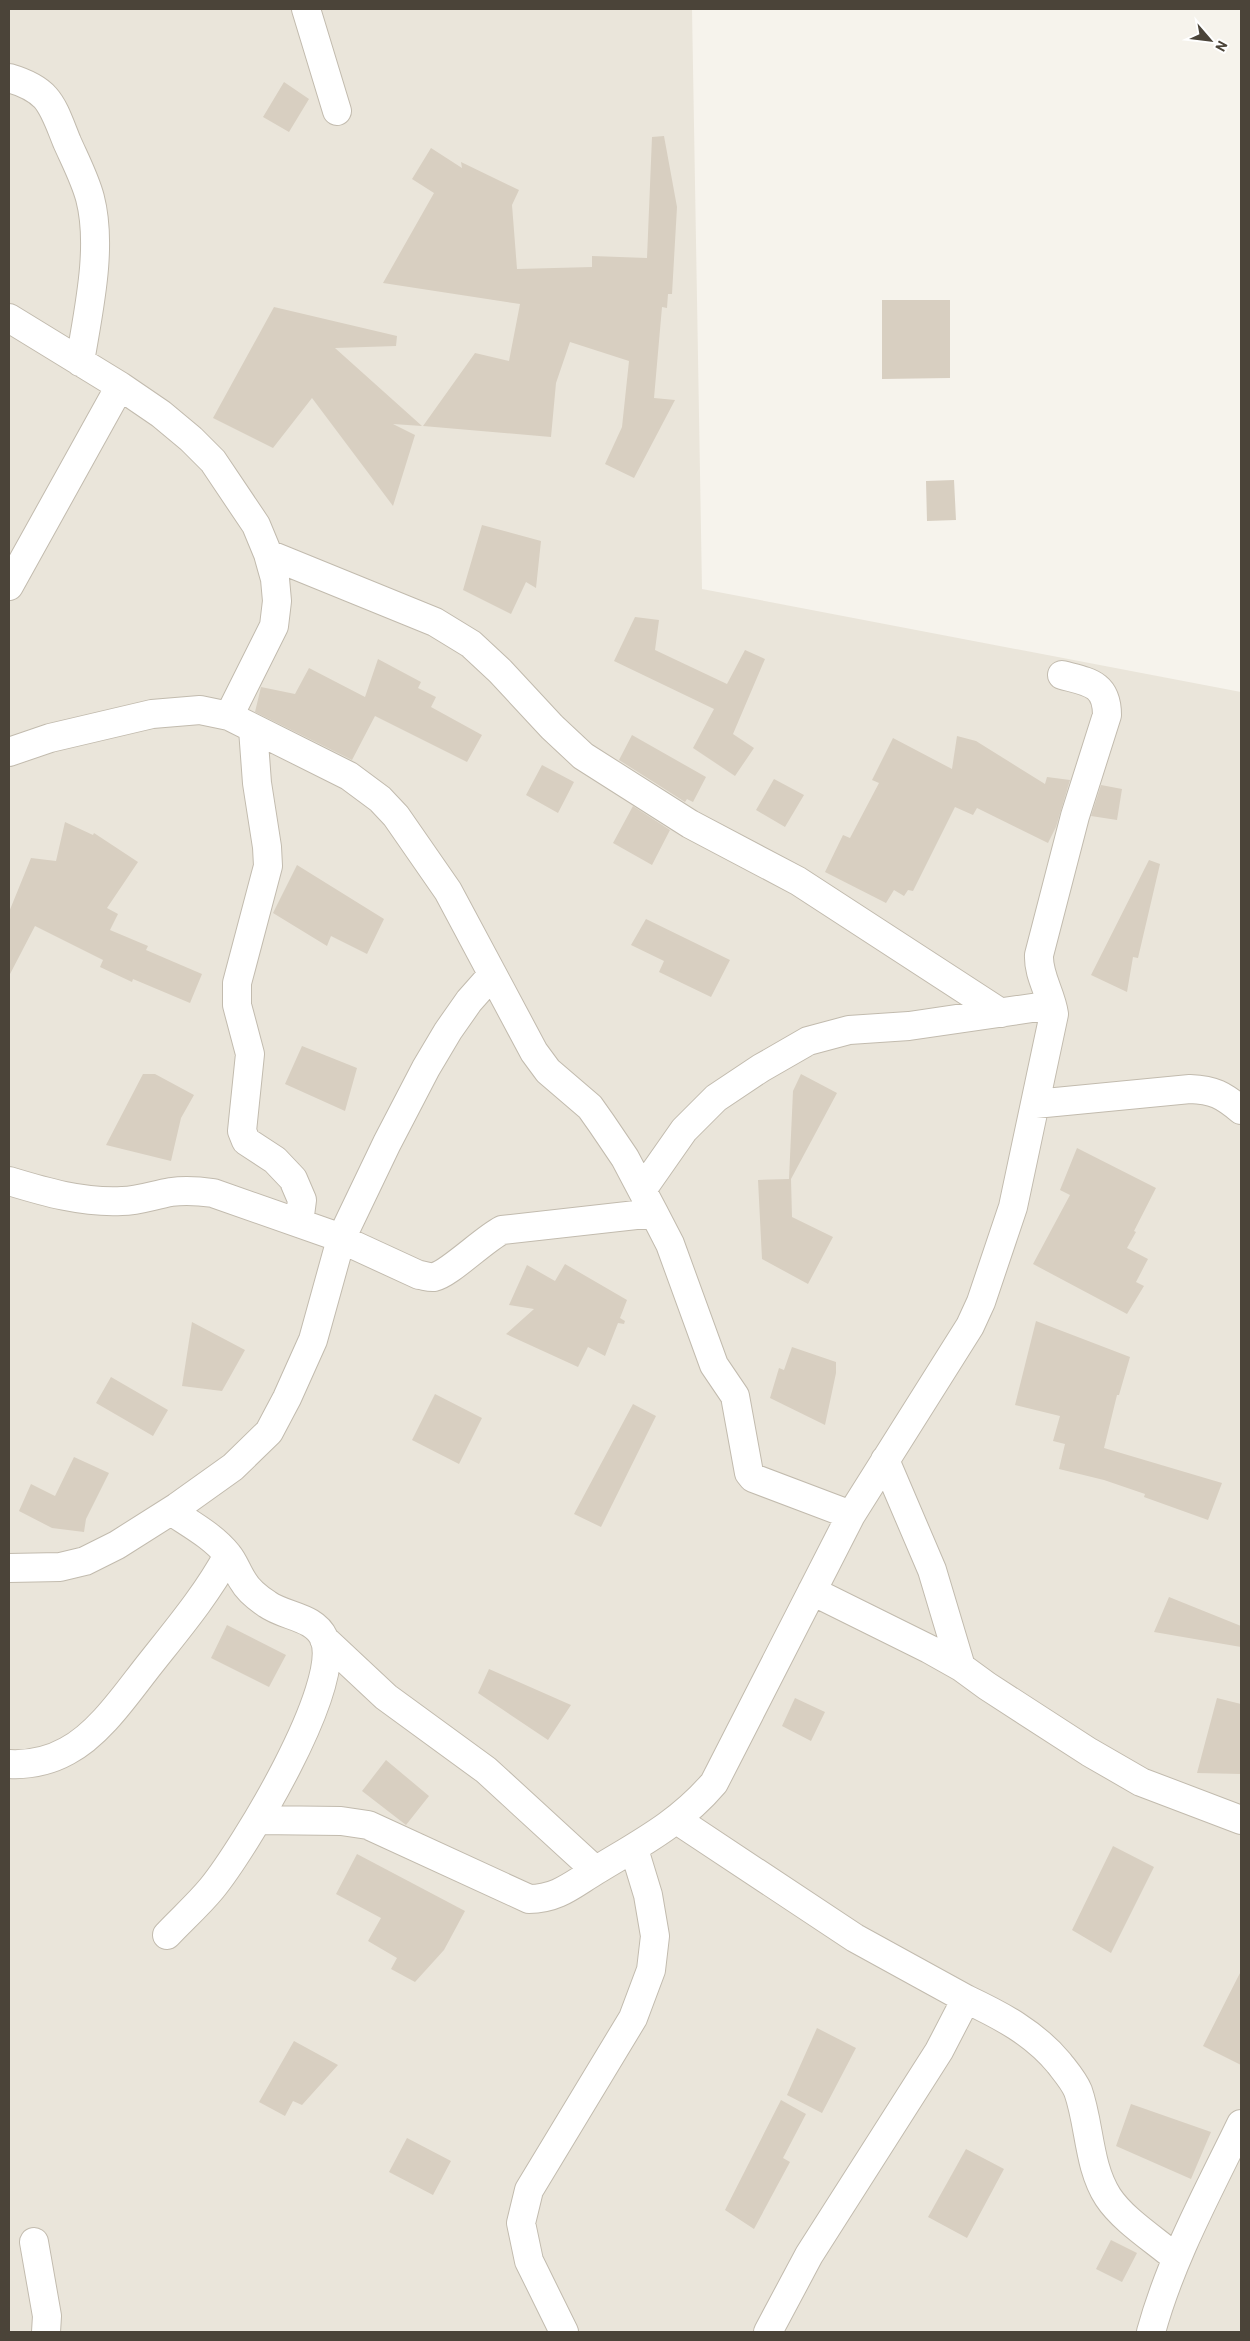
<svg xmlns="http://www.w3.org/2000/svg" width="1250" height="2341" font-family="Barlow,sans-serif">
  <style>
    .residential { fill: #eae5da }
    .building { fill: #d8cfc1 }
    .lines { fill: none; stroke-linecap: round; stroke-linejoin: round }
    .minor-casing { stroke: #c2bbae; stroke-width: 30 }
    .minor { stroke: #fff; stroke-width: 28 }
  </style>
  <rect width="100%" height="100%" fill="#f6f3ec"/>
  <path class="residential" d="M 9,9 L 692,9 L 702,589 L 1241,692 L 1241,2332 L 9,2332 Z"/>
  <path class="building" d="M 284,82 L 309,99 L 289,132 L 263,117 Z
    M 664,136 L 677,207 L 672,294 L 668,294 L 667,308 L 662,307 L 654,398 L 675,400 L 634,478 L 605,464 L 622,427 L 629,361 L 570,342 L 556,383 L 551,437 L 423,426 L 475,353 L 509,361 L 520,304 L 383,283 L 434,193 L 412,179 L 431,148 L 462,168 L 461,162 L 519,190 L 512,205 L 517,269 L 592,267 L 592,256 L 647,258 L 652,137 Z
    M 882,300 L 950,300 L 950,378 L 882,379 Z
    M 274,307 L 397,336 L 396,346 L 335,348 L 422,426 L 393,424 L 415,435 L 393,506 L 312,398 L 273,448 L 213,418 Z
    M 954,480 L 956,520 L 927,521 L 926,481 Z
    M 482,525 L 541,541 L 536,588 L 526,582 L 511,614 L 463,590 Z
    M 635,617 L 659,620 L 655,650 L 727,684 L 745,650 L 765,659 L 733,734 L 754,748 L 735,776 L 693,748 L 714,709 L 614,661 Z
    M 378,659 L 421,682 L 418,688 L 436,697 L 431,707 L 482,735 L 467,762 L 375,716 L 352,760 L 255,712 L 261,687 L 295,694 L 309,668 L 365,697 Z
    M 632,735 L 706,777 L 693,802 L 687,799 L 685,802 L 619,760 Z
    M 957,736 L 976,741 L 1045,784 L 1047,777 L 1070,780 L 1056,827 L 1048,843 L 977,808 L 973,815 L 955,807 L 913,891 L 908,890 L 904,896 L 894,890 L 886,903 L 825,872 L 843,835 L 850,838 L 879,783 L 872,780 L 893,738 L 952,769 Z
    M 542,765 L 574,782 L 558,813 L 526,795 Z
    M 774,779 L 804,795 L 785,827 L 756,810 Z
    M 1101,785 L 1122,789 L 1117,820 L 1091,816 Z
    M 633,806 L 670,830 L 652,865 L 613,843 Z
    M 65,822 L 93,835 L 94,833 L 138,862 L 107,908 L 118,914 L 110,930 L 148,946 L 146,950 L 202,974 L 190,1003 L 133,979 L 132,982 L 100,967 L 103,960 L 35,926 L 9,976 L 9,912 L 31,858 L 56,861 Z
    M 1149,860 L 1160,864 L 1138,958 L 1133,957 L 1127,992 L 1091,975 Z
    M 297,865 L 384,919 L 367,954 L 331,936 L 327,946 L 273,913 Z
    M 646,919 L 730,960 L 711,997 L 659,972 L 664,961 L 631,945 Z
    M 302,1046 L 357,1068 L 345,1111 L 285,1084 Z
    M 143,1074 L 155,1074 L 194,1095 L 181,1118 L 171,1161 L 106,1145 Z
    M 801,1074 L 837,1093 L 791,1179 L 792,1217 L 833,1237 L 808,1284 L 762,1259 L 758,1180 L 789,1179 L 793,1091 Z
    M 1077,1148 L 1156,1188 L 1134,1231 L 1136,1232 L 1127,1248 L 1148,1259 L 1136,1282 L 1144,1286 L 1127,1314 L 1033,1264 L 1070,1195 L 1060,1190 Z
    M 565,1264 L 627,1300 L 620,1318 L 625,1321 L 624,1324 L 618,1323 L 605,1356 L 588,1347 L 578,1367 L 506,1334 L 534,1309 L 509,1305 L 527,1265 L 555,1281 Z
    M 1036,1321 L 1130,1357 L 1119,1395 L 1117,1395 L 1104,1448 L 1222,1483 L 1208,1520 L 1144,1497 L 1145,1494 L 1104,1480 L 1059,1469 L 1065,1444 L 1053,1441 L 1060,1416 L 1015,1405 Z
    M 192,1322 L 245,1350 L 222,1391 L 182,1386 Z
    M 792,1347 L 836,1362 L 836,1373 L 825,1425 L 770,1398 L 779,1368 L 784,1370 Z
    M 111,1377 L 168,1410 L 153,1436 L 96,1403 Z
    M 435,1394 L 482,1418 L 459,1464 L 412,1440 Z
    M 633,1404 L 656,1416 L 601,1527 L 574,1514 Z
    M 74,1457 L 109,1473 L 86,1519 L 84,1532 L 52,1528 L 19,1511 L 31,1484 L 55,1496 Z
    M 1169,1597 L 1241,1626 L 1241,1647 L 1154,1632 Z
    M 227,1625 L 286,1655 L 269,1687 L 211,1658 Z
    M 489,1669 L 571,1705 L 548,1740 L 478,1693 Z
    M 795,1698 L 825,1712 L 811,1741 L 782,1726 Z
    M 1217,1698 L 1241,1704 L 1241,1774 L 1197,1773 Z
    M 386,1760 L 429,1796 L 406,1825 L 362,1791 Z
    M 1113,1846 L 1154,1867 L 1111,1953 L 1072,1930 Z
    M 357,1854 L 465,1911 L 444,1950 L 415,1982 L 391,1969 L 397,1958 L 368,1941 L 381,1918 L 336,1894 Z
    M 1241,1971 L 1241,2065 L 1203,2046 Z
    M 817,2028 L 856,2048 L 822,2113 L 787,2095 Z
    M 294,2041 L 338,2065 L 302,2105 L 293,2101 L 285,2116 L 259,2102 Z
    M 781,2100 L 806,2114 L 783,2158 L 790,2162 L 754,2229 L 725,2210 Z
    M 1131,2104 L 1211,2132 L 1191,2179 L 1116,2146 Z
    M 407,2138 L 451,2161 L 433,2195 L 389,2172 Z
    M 966,2149 L 1004,2169 L 967,2238 L 928,2217 Z
    M 1111,2240 L 1137,2253 L 1122,2282 L 1096,2269 Z"/>
  <g class="lines">
    <defs>
      <path id="minor" d="M 306,9 L 337,111
        M 9,78 C 50,90 52,105 67,142 C 75,160 85,179 90,198 C 103,248 88,312 80,362
        M 9,318 L 120,386 L 161,414 L 191,439 L 213,461 L 256,525 L 268,554 L 275,579 L 277,601 L 274,626 L 229,716 L 349,776 L 380,799 L 396,816 L 448,891 L 534,1052 L 548,1071 L 590,1107 L 602,1124 L 625,1158 L 654,1213 L 670,1244 L 714,1365 L 735,1396 L 749,1473 L 753,1478 L 851,1515
        M 268,554 L 435,622 L 471,644 L 500,671 L 552,727 L 583,756 L 690,824 L 798,881 L 1001,1013
        M 9,586 L 120,386
        M 253,729 L 257,783 L 267,847 L 268,866 L 237,983 L 237,1005 L 250,1054 L 242,1131 L 246,1141 L 275,1160 L 293,1179 L 302,1200 L 299,1223
        M 9,752 L 50,738 L 152,714 L 200,710 L 229,716
        M 1035,1104 L 1190,1089 C 1214,1090 1223,1095 1241,1110
        M 9,1181 C 45,1192 83,1203 122,1201 C 138,1201 154,1195 171,1192 C 185,1190 199,1191 213,1193 L 330,1234 L 419,1275 C 423,1275 430,1278 434,1277 C 449,1274 484,1239 502,1230 L 654,1213
        M 642,1190 L 684,1130 L 716,1098 L 761,1068 L 808,1041 L 849,1030 L 909,1026 L 1052,1005
        M 885,1460 L 932,1570 L 961,1667
        M 9,1568 L 60,1567 L 85,1561 L 117,1545 L 177,1507 L 233,1467 L 269,1432 L 287,1398 L 313,1340 L 341,1239 L 387,1143 L 426,1068 L 448,1031 L 469,1001 L 492,975
        M 812,1591 L 929,1649 L 961,1667 L 987,1686 L 1089,1752 L 1141,1782 L 1241,1820
        M 324,1639 L 386,1697 L 486,1770 L 595,1870
        M 9,1764 C 29,1765 49,1761 67,1751 C 98,1735 125,1696 146,1669 C 175,1632 206,1596 228,1555
        M 258,1820 L 341,1821 L 368,1825 L 529,1899 C 557,1899 572,1885 595,1871 C 639,1844 679,1824 714,1783 L 851,1515 L 970,1326 L 981,1302 L 1013,1207 L 1054,1014 C 1051,993 1038,976 1039,955 L 1075,816 L 1107,715 C 1107,683 1088,682 1062,675
        M 677,1820 L 855,1938 L 966,1999 L 939,2051 L 809,2255 L 768,2332
        M 167,1935 C 182,1919 198,1905 212,1888 C 243,1850 344,1685 324,1638 C 314,1616 285,1617 267,1604 C 258,1598 248,1590 243,1581 C 237,1572 234,1562 228,1555 C 213,1536 190,1524 171,1511
        M 966,1999 C 1002,2016 1034,2033 1059,2063 C 1066,2072 1074,2081 1078,2091 C 1090,2125 1088,2166 1108,2197 C 1123,2220 1155,2240 1176,2258
        M 34,2242 L 47,2316 L 46,2332
        M 564,2332 L 529,2261 L 521,2223 L 529,2190 L 633,2018 L 651,1970 L 655,1936 L 648,1895 L 634,1849
        M 1151,2332 C 1171,2259 1208,2192 1241,2124"/>
    </defs>
    <use href="#minor" class="minor-casing"/>
    <use href="#minor" class="minor"/>
  </g>
  <rect width="1250" height="2341" fill="none" stroke="#4b4439" stroke-width="20"/>
  <g transform="translate(1210 40) rotate(118)" stroke="#ffffff" stroke-width="4" paint-order="stroke">
  <path d="M0-4L9 19L0 12L-9 19Z" fill="#4b4439"/>
  <text y="-8" font-size="14" font-weight="bold" text-anchor="middle" fill="#4b4439">N</text>
  </g>
</svg>
